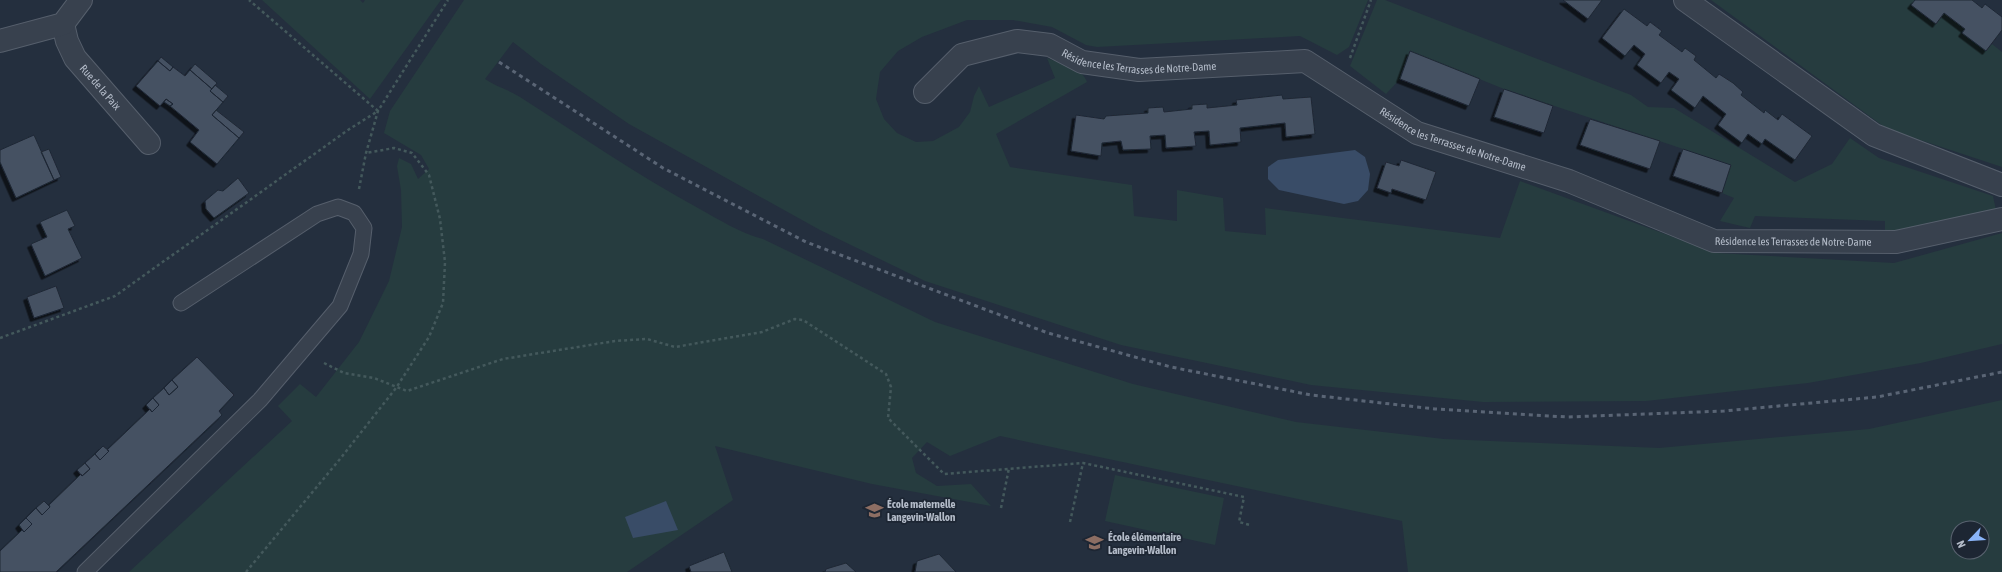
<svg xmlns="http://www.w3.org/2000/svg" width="2002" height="572" font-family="'Asap Condensed',sans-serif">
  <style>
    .green { fill: #263c3f; fill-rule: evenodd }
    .water { fill: #394c67 }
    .building { fill: #455162; stroke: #1f2835; filter: url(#shadow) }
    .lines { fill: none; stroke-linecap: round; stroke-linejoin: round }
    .lane-casing { stroke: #565f6c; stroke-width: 17 }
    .street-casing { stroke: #565f6c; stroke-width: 24 }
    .path { stroke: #44595c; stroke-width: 2.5; stroke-dasharray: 3 3; stroke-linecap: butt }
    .lane { stroke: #38414e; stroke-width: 15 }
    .street { stroke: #38414e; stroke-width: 22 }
    .rail { stroke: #5a6575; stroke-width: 3; stroke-dasharray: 4 4; stroke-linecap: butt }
    .labels { text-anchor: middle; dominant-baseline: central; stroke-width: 3.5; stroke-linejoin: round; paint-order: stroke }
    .street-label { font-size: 11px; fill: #b4bcc9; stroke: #1d2633 }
    .poi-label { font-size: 11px; font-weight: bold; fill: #b4bcc9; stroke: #1d2633; text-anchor: start }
  </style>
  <defs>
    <filter id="shadow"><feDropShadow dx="-3.5" dy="3.5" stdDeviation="0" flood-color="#0009"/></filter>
  </defs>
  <rect width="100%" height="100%" fill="#242f3e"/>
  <path class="green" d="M 262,0 L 360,0 L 363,3 L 365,0 L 441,0 L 370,99 Z
    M 464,0 L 1368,0 L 1349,47 L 1337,55 L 1300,36 L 1097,47 L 1086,45 L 1052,27 L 1013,20 L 967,20 L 922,37 L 898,51 L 880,72 L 876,99 L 884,119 L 897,133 L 916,142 L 933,141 L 959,127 L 970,112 L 974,96 L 979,86 L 989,107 L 1055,78 L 1047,58 C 1060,63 1083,68 1087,82 L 996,134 L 1010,167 L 1132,185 L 1134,216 L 1177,221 L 1177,190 L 1223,198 L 1225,231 L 1266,235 L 1265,208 L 1500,238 L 1520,181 L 1717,253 L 1894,263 L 2002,233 L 2002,344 L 1921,363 L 1808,383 L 1646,401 L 1483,402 L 1311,385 L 1121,345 L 925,281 L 820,230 L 629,124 L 541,64 L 513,42 L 485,79 C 495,86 509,90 520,97 C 579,135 636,174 698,208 C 718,219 740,233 763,239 L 935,322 L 1133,384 L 1296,422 L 1444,439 L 1659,448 L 1869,429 L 2002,400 L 2002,572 L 1408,572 L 1402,521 L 1000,436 L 950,456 L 927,442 L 912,458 L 916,473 L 937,486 L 971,484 L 991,506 L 872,484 L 715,446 L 733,500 L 627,572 L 129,572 L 292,421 L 278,406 L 300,384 L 316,397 L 359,342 L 389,281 L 402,227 L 401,190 L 397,166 L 399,158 L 411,164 L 418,179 L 429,169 L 421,155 L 384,133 L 390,111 ZM 1958,528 L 1982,528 L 1982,552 L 1958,552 Z
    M 1377,0 L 1385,0 L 1631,95 L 1648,107 L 1674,108 L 1795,182 L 1832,164 L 1850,138 L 1879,158 L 1993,196 L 1996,210 L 1899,234 L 1885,232 L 1885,221 L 1755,216 L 1750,228 L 1720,221 L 1734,198 L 1722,193 L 1731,165 L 1504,89 L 1410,51 L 1400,79 L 1386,94 L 1350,66 Z
    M 1711,0 L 1915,0 L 1911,5 L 1936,24 L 1944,13 L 1965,29 L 1963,33 L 1986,51 L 1992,44 L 2002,52 L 2002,167 L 1887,129 Z
    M 1115,475 L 1224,498 L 1215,545 L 1105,521 Z"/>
  <path class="water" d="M 1355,150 L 1365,157 L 1370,174 L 1368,190 L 1358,201 L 1344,204 L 1279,190 L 1268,179 L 1268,167 L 1278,160 Z
    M 666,501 L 678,530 L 633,538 L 625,517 Z"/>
  <path class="building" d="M 1563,0 L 1602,0 L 1588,19 Z
    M 1915,0 L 1972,0 L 1982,8 L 1985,4 L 2002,17 L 2002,30 L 1986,51 L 1962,33 L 1965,29 L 1944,13 L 1936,24 L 1911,5 Z
    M 1624,9 L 1647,26 L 1650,22 L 1662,31 L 1659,35 L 1682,52 L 1685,48 L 1696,56 L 1694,60 L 1716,78 L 1719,74 L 1733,83 L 1743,92 L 1741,95 L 1764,113 L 1765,110 L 1778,120 L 1782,114 L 1812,136 L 1795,160 L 1765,139 L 1762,144 L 1748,134 L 1742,143 L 1718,125 L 1726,114 L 1703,96 L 1695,108 L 1671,90 L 1679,79 L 1669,72 L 1661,83 L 1637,65 L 1645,54 L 1634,45 L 1625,56 L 1602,38 Z
    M 1410,51 L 1480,79 L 1469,106 L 1400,79 Z
    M 161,57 L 173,67 L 170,71 L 158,61 Z
    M 158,61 L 170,71 L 173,67 L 185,76 L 190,70 L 212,89 L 210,91 L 223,102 L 212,115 L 239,138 L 217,164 L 190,142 L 199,130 L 170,106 L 173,104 L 166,99 L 160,106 L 136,86 Z
    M 195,64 L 217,83 L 212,89 L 190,70 Z
    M 215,85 L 228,96 L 223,102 L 210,91 Z
    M 1504,89 L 1553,106 L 1544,133 L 1494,117 Z
    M 1282,95 L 1283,99 L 1311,97 L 1315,134 L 1286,137 L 1285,123 L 1240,128 L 1241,142 L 1210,145 L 1209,131 L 1194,132 L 1196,146 L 1166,148 L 1165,135 L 1150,136 L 1151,149 L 1123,150 L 1121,141 L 1102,143 L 1101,156 L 1071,151 L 1076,115 L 1104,119 L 1106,116 L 1148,113 L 1148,108 L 1163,107 L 1164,112 L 1192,109 L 1192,105 L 1207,104 L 1207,108 L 1237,105 L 1236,100 Z
    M 166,99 L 173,104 L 170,106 L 164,102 Z
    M 216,110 L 244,132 L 239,138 L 212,115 Z
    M 1590,119 L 1660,141 L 1650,169 L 1580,145 Z
    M 34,135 L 54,180 L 16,198 L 0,162 L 0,150 Z
    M 49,149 L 61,177 L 54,180 L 41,152 Z
    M 1683,149 L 1731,165 L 1722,193 L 1673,176 Z
    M 1401,160 L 1436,172 L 1426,200 L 1392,189 L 1391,193 L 1377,188 L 1386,162 L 1399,166 Z
    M 238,178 L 249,193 L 214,218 L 206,209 L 205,201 L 218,190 L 223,191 Z
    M 67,210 L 75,226 L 68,229 L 82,258 L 45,276 L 31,244 L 47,237 L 40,222 Z
    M 56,286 L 64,308 L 34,318 L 27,297 Z
    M 197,357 L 234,395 L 219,411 L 222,415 L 56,572 L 0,572 L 0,551 L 22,530 L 24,532 L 32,524 L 26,518 L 36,508 L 42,515 L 50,507 L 49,505 L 81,474 L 82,476 L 90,469 L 85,463 L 95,454 L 100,460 L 109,451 L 107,450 L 150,409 L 152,412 L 159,405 L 153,398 L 164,388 L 169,395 L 178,387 L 172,380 Z
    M 172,380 L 178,387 L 169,395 L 164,388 Z
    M 153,398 L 159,405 L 152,412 L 146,405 Z
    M 103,446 L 109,451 L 100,460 L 95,454 Z
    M 85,463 L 90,469 L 82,476 L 77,470 Z
    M 44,501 L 50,507 L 42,515 L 36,508 Z
    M 26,518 L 32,524 L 24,532 L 19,525 Z
    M 724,552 L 732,572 L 691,572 L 689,566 Z
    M 939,554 L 956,572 L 915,572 L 917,561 Z
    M 846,563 L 856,572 L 825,572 L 826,569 Z"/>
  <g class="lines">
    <defs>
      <path id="lane" d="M 85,572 L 260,400 L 340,306 L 361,254 L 364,228 L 354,213 L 338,207 L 317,214 L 181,303"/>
      <g id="street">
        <path d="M 1685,0 L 1874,135 L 2002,185"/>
        <path id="s1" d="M 63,24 L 67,41 L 75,58 L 149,143"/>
        <path d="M 0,41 L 63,24 L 81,0"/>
        <path id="s2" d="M 925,92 L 962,55 L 1017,41 L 1050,45 L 1082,62 L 1139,70 L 1305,61 L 1417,133 L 1569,181 L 1714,241 L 1896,242 L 2002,219"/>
      </g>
    </defs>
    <use href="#lane" class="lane-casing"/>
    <use href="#street" class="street-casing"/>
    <path class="path" d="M 1350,58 L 1371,0
      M 359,189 L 366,153 L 378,111 L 448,0
      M 0,338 L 115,296 L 348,130 L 378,111 L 249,0
      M 324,363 L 344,373 L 374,378 L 407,391 L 503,359 L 615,341 L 647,339 L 675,347 L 762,332 L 795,319 L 803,320 L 886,374 L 891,387 L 888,418 L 944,474 L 1083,463 L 1244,497 L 1239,522 L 1250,525
      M 1001,508 L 1009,468
      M 1070,522 L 1083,463
      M 246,572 L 340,459 L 396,388 L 429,337 L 443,303 L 445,262 L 440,219 L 429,175 L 412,153 L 394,148 L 366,153"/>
    <use href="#lane" class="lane"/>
    <use href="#street" class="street"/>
    <path class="rail" d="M 499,62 L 663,168 L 806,242 L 1048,333 L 1171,367 L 1311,395 L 1435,409 L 1567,417 L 1724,411 L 1877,397 L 2002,372"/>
  </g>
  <defs>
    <symbol id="school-bare" viewBox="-9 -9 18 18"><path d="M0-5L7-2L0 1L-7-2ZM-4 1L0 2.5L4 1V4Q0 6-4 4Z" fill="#8d6e63" stroke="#1d2633" stroke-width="2.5" paint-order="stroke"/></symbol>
  </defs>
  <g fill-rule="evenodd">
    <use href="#school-bare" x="862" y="498" width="25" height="25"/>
    <use href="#school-bare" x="1082" y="530" width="25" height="25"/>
  </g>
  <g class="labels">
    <g class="street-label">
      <text stroke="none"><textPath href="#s2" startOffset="235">Résidence les Terrasses de Notre-Dame</textPath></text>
      <text stroke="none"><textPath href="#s1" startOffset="75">Rue de la Paix</textPath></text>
      <text stroke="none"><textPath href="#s2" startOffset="571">Résidence les Terrasses de Notre-Dame</textPath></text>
      <text stroke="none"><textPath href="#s2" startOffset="931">Résidence les Terrasses de Notre-Dame</textPath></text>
    </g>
    <g class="poi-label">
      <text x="887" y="504">École maternelle<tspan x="887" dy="13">Langevin-Wallon</tspan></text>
      <text x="1108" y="537">École élémentaire<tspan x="1108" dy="13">Langevin-Wallon</tspan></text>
    </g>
  </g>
  <g transform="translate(1970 540) rotate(245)"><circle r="19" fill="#1d2633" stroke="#59626f"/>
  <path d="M0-3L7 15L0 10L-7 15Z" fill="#8ab4f8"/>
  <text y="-6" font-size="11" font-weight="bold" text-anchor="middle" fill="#b4bcc9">N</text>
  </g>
</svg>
